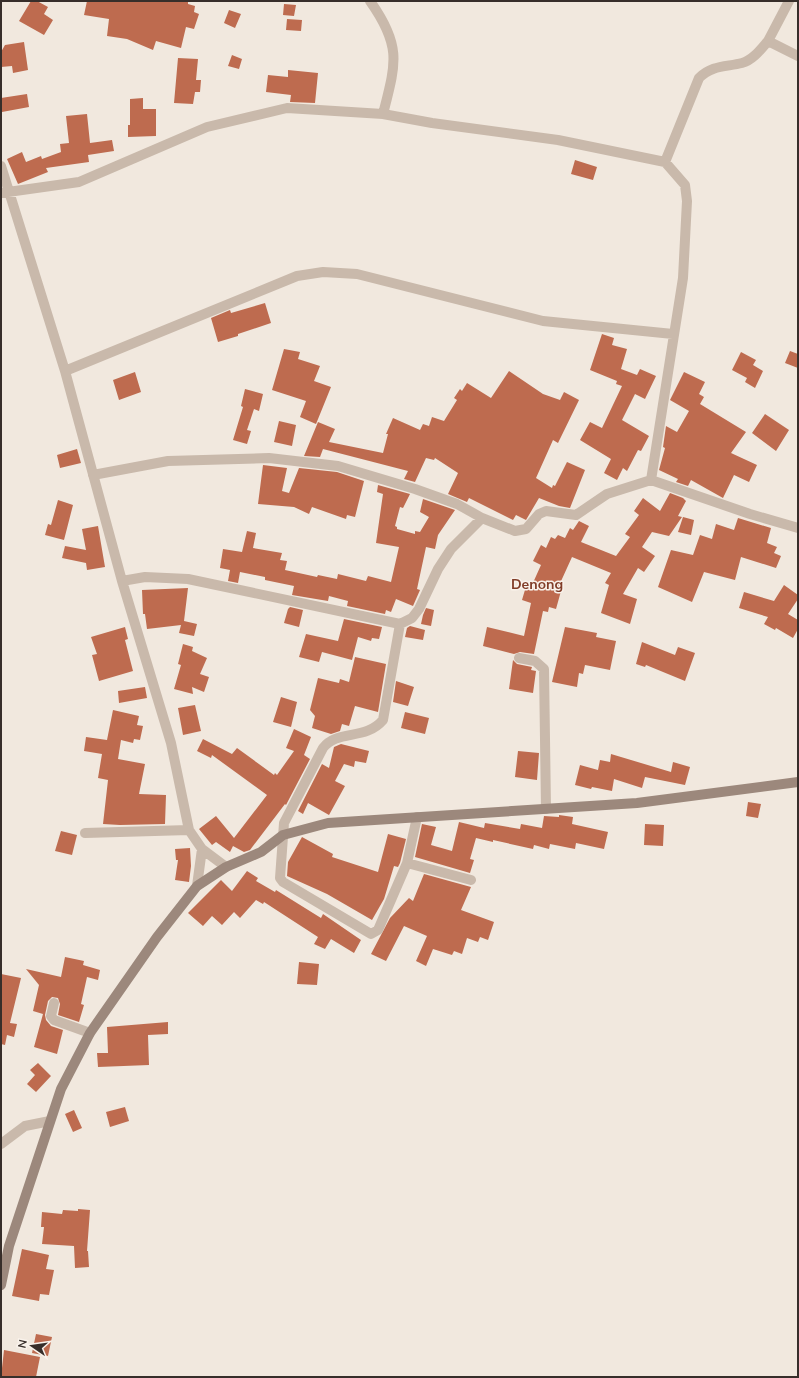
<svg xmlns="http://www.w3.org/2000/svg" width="799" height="1378" font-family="Mulish,sans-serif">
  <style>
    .building { fill: #be6b4f }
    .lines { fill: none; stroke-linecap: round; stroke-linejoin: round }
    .street { stroke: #c9b9ab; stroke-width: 10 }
    .secondary { stroke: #9c887c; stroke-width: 10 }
    .labels { text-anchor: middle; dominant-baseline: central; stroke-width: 3; stroke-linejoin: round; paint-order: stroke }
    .quarter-label { font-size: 14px; font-weight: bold; fill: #813d28; stroke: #f9f2eb }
  </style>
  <rect width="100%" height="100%" fill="#f1e8de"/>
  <path class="building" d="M 31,1 L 37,1 L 48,7 L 44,14 L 53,20 L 44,35 L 19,21 Z
    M 87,1 L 188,1 L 188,4 L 195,6 L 194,12 L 199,14 L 194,29 L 186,27 L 181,48 L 156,41 L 153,50 L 127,39 L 107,36 L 109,19 L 84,15 Z
    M 284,4 L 296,5 L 294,16 L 283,15 Z
    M 229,10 L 241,14 L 235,28 L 224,23 Z
    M 287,19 L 302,20 L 301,31 L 286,30 Z
    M 24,42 L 28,70 L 13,73 L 12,66 L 1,67 L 1,52 L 5,45 Z
    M 232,55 L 242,59 L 239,69 L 228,66 Z
    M 178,58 L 198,59 L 196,80 L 201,80 L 200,92 L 195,92 L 193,104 L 174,103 Z
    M 288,70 L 318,73 L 315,103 L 290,102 L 291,95 L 266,92 L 268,75 L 288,77 Z
    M 27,94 L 29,107 L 2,112 L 1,98 Z
    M 143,98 L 143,109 L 156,109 L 156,136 L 128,137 L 128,125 L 130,125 L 130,99 Z
    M 87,114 L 90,143 L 112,140 L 114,151 L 88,155 L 89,162 L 46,168 L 48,172 L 18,184 L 7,159 L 22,152 L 26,162 L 41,156 L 42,159 L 61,152 L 60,144 L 69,143 L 66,116 Z
    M 575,160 L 597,167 L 593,180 L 571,174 Z
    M 265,303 L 271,323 L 238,334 L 238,336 L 218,342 L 211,318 L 230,310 L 231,313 Z
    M 602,334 L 614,338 L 612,345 L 627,349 L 621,369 L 637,375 L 640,369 L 656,376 L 645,399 L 635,394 L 622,420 L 649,436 L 641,451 L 638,450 L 627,471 L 623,468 L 617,480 L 604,473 L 611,459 L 580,440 L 590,422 L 602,428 L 622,386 L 616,384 L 617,381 L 590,370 Z
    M 284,349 L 300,352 L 298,359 L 320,366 L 314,381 L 331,387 L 316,424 L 300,417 L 306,401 L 272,390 Z
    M 790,351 L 798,354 L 798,368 L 785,363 Z
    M 741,352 L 756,360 L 753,365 L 763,371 L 755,388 L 745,382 L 747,378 L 732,370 Z
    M 509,371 L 543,394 L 560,400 L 564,392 L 579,400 L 558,443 L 553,440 L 536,478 L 552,488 L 553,485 L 555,486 L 567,462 L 585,470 L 570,508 L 559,506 L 539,498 L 526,520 L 516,515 L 513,520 L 469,498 L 467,502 L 448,494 L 458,473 L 435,458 L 434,460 L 426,458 L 415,482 L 404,479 L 408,471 L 323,449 L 320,457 L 304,456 L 318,422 L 335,429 L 329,442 L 383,453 L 388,434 L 386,434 L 393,418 L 420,430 L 423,424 L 429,426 L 432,417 L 444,421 L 457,400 L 454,398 L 460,389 L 462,391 L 467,383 L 491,398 Z
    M 135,372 L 141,392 L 119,400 L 113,380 Z
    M 684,372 L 705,382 L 699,394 L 704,397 L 700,404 L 746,432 L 731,453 L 757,465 L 749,482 L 734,475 L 723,498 L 691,480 L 688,486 L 676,482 L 678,479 L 659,470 L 665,448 L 663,447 L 666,426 L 677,432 L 689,411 L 670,400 Z
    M 245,389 L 263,394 L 259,411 L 254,409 L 247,430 L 251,431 L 247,444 L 233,440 L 243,407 L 241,406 Z
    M 765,414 L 789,430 L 776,451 L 752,433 Z
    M 279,421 L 296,425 L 292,446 L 274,442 Z
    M 77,449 L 81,463 L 60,468 L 57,455 Z
    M 263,465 L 287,468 L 282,491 L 289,493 L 299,468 L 337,472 L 364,481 L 355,517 L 347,515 L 346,519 L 312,507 L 309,514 L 294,507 L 258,504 Z
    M 378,485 L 410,494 L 403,508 L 400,507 L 395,526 L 397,527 L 397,529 L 415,534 L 415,531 L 420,532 L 429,517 L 420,512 L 423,499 L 455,510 L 438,535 L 435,549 L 426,547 L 417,589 L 420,590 L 413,606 L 396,599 L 391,612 L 386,610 L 385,614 L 347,606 L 348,601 L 329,596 L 328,601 L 292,595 L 294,586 L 265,580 L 265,577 L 240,572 L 238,583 L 228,581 L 230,570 L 220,568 L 223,549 L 242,552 L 247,531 L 256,533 L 253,548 L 282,553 L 280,560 L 287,561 L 285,570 L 317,577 L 318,575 L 337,579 L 338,574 L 366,581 L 368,576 L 391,582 L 399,547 L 376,543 L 383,494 L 377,492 Z
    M 670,493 L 683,498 L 686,501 L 678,516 L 682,517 L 669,536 L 652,532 L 642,547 L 655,556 L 644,572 L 638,568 L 623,594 L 637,599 L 630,624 L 601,613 L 609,585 L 605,583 L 611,573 L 572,557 L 557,590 L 561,591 L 556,609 L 549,607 L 548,612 L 543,611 L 534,654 L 520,652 L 514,654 L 483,646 L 487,627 L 524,636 L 531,603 L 522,600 L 527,583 L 532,585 L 541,565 L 533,561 L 541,545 L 546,548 L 551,537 L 555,539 L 558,535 L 565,538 L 570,528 L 573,530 L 579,521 L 589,526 L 581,542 L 616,556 L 630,537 L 625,534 L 639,515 L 634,511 L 643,498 L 660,511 Z
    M 58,500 L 73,505 L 64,540 L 45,535 L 48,524 L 51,525 Z
    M 683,517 L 694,520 L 691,535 L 678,532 Z
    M 738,518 L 771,528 L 767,543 L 777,547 L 774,553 L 781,556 L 776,568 L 741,557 L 735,580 L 704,572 L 692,602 L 658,587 L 671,550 L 693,555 L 700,535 L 712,539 L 716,524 L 734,530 Z
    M 98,526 L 105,567 L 87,570 L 86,563 L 62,558 L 65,546 L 86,550 L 82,529 Z
    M 784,585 L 798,595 L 798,599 L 788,614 L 798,620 L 798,629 L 793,638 L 776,628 L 775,630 L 764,624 L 768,617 L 739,608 L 744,592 L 774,601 Z
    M 188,588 L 184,621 L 197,624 L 194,636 L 179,633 L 181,625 L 147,629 L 145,614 L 143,614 L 142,590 Z
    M 290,607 L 303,610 L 299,627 L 284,623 L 288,609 Z
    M 426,608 L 434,610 L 431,626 L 421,624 L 423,615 Z
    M 344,619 L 382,627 L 379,639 L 372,638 L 371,641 L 358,637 L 352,660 L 322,652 L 319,662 L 299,657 L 306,634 L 338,641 Z
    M 410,626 L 425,630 L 423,640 L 405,637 L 407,628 Z
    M 125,627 L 128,639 L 125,640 L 133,671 L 99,681 L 92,655 L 97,654 L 91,637 Z
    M 565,627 L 597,633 L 596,637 L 616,641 L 610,670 L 585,665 L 583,674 L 579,673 L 577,687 L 552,682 Z
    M 642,642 L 675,655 L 678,647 L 695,653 L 685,681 L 646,665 L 645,667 L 636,664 Z
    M 183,644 L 193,647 L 192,651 L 207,658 L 200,674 L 209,677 L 204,692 L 192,687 L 193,694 L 174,689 L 181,665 L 178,664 Z
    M 355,657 L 386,664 L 378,712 L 355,706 L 349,726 L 342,724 L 340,731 L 331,734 L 312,728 L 315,716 L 310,710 L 318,678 L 339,683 L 340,679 L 349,682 Z
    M 513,660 L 517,664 L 532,667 L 531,670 L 536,671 L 533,693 L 509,689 Z
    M 396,681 L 414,687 L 408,706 L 393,702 Z
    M 145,687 L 147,698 L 119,703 L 118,691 Z
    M 281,697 L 297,702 L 291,727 L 273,722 Z
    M 195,705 L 201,731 L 183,735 L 178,708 Z
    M 113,710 L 139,716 L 137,725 L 143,726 L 140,740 L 134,739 L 133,743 L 121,740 L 118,759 L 145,764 L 139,794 L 166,795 L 165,824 L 120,825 L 103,824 L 108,780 L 98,778 L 102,754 L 84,751 L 86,737 L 107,740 Z
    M 405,712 L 429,718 L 425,734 L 401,728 Z
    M 294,729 L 311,737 L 304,755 L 310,759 L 286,805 L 285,804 L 250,850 L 244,852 L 233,846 L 230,852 L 216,842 L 212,845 L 199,829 L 216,816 L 234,838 L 267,795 L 212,755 L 211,758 L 197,751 L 203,739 L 232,754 L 237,748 L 274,775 L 275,773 L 277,775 L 294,751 L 286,748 Z
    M 341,744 L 369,751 L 366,763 L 355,761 L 354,767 L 344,764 L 335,781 L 345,786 L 329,815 L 308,803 L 303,814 L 298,811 L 322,764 L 329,768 L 334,747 Z
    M 518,751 L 539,753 L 537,780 L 515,777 Z
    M 611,754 L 671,772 L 673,762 L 690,767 L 685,785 L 645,777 L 642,788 L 614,779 L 612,791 L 592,787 L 591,789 L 575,785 L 580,765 L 598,770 L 600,760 L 610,762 Z
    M 748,802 L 761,804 L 758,818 L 746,816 Z
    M 559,815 L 573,817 L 572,824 L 608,832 L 604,849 L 576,843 L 575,849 L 550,844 L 549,849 L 534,845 L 533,849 L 493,840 L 493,842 L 476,838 L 470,859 L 474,860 L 470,873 L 415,857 L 422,824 L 436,827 L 431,845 L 452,851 L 459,822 L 484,828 L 485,823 L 520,829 L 521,824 L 542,828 L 544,816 L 559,817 Z
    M 645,824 L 664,825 L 663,846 L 644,845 Z
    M 61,831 L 77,835 L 72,855 L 55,851 Z
    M 388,834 L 406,839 L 400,863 L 398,867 L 394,866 L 384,899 L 372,920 L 327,894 L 287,876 L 288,862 L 302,837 L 333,854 L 332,857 L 378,872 Z
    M 190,848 L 191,866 L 189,882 L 175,880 L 178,860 L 176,860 L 175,849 Z
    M 247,871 L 258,878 L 256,881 L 275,892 L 276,890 L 321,918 L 323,914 L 361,940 L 354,953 L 331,939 L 325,949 L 314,944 L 318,937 L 264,902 L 263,904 L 256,900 L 240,918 L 234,912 L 222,925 L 212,916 L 203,926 L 188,913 L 221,880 L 232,891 Z
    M 424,874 L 471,887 L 461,910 L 494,922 L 488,940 L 480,937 L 478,942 L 467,938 L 462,954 L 454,951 L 452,955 L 433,949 L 426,966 L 416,961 L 427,936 L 404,926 L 386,961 L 371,954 L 390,918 L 409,898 L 413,901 Z
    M 65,957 L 84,961 L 83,965 L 100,970 L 98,980 L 87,977 L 81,1004 L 84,1005 L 79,1022 L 58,1015 L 60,1004 L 58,998 L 52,997 L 48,1001 L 45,1015 L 46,1020 L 51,1026 L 63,1030 L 57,1054 L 34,1047 L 43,1014 L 33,1011 L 39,985 L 26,969 L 61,977 Z
    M 299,962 L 319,964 L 317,985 L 297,984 Z
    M 1,974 L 21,978 L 10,1023 L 17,1024 L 14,1037 L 7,1035 L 5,1045 L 1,1044 Z
    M 168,1022 L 168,1034 L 148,1035 L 149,1065 L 98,1067 L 97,1053 L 108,1053 L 107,1027 Z
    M 38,1063 L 51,1076 L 36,1092 L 27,1084 L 35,1075 L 30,1070 Z
    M 125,1107 L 129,1121 L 110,1127 L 106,1112 Z
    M 74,1110 L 82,1128 L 73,1132 L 65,1114 Z
    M 78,1209 L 90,1210 L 87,1251 L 88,1251 L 89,1267 L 75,1268 L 74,1246 L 42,1244 L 44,1227 L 41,1227 L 42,1212 L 62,1214 L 63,1210 L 78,1211 Z
    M 22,1249 L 49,1255 L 46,1269 L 54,1270 L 49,1295 L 40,1294 L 39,1301 L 12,1296 Z
    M 36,1334 L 52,1337 L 48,1356 L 32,1353 Z
    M 4,1350 L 40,1357 L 36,1377 L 1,1377 Z"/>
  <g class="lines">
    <path class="street" d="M 370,1 C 402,46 396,63 383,114
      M 768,41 L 789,1
      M 1,166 L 65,371 L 122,581 L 171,743 L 189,830 L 202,849 L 197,886
      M 1,193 L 79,182 L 207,127 L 287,108 L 383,114 L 432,123 L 558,140 L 665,162
      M 65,371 L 297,276 L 323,272 L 357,274 L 543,321 L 673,334
      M 93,475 L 168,461 L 269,458 L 338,466 L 415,489 L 457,504 L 482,518 L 515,531 L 526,529 L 539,514 L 546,511 L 576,515 L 607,494 L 651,480 L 683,278 L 687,201 L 685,185 L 665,162 L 699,78 C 712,65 726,67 742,63 C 753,60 761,49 768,41 L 798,56
      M 651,480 L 750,514 L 798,528
      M 122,581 L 145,577 L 188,579 L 400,624 L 412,618 L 419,609 L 438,569 L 451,549 L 482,518
      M 400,624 L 383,720 C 365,741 338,729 323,748 L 284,823 L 280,878 L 283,882 L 371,934 L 378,930 L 407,863 L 417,817
      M 519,658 L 535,661 L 544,669 L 546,809
      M 85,833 L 189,830
      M 202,849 L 226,867
      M 407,863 L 471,880
      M 54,1003 L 51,1016 L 54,1020 L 90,1033
      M 1,1144 L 25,1126 L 50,1121"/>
    <path class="secondary" d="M 1,1285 L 9,1246 L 61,1089 L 90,1033 L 157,937 L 197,886 L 226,867 L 261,852 L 283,835 L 328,823 L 637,803 L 798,782"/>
  </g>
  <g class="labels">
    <g class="quarter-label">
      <text x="537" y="584">Denong</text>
    </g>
  </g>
  <rect width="799" height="1378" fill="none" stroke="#372e2a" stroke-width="4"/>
  <g transform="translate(32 1346) rotate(283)" stroke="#f9f2eb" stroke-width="3" paint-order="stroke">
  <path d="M0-3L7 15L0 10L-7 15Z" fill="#372e2a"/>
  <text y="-6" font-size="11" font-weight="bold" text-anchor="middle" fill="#372e2a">N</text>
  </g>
</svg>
